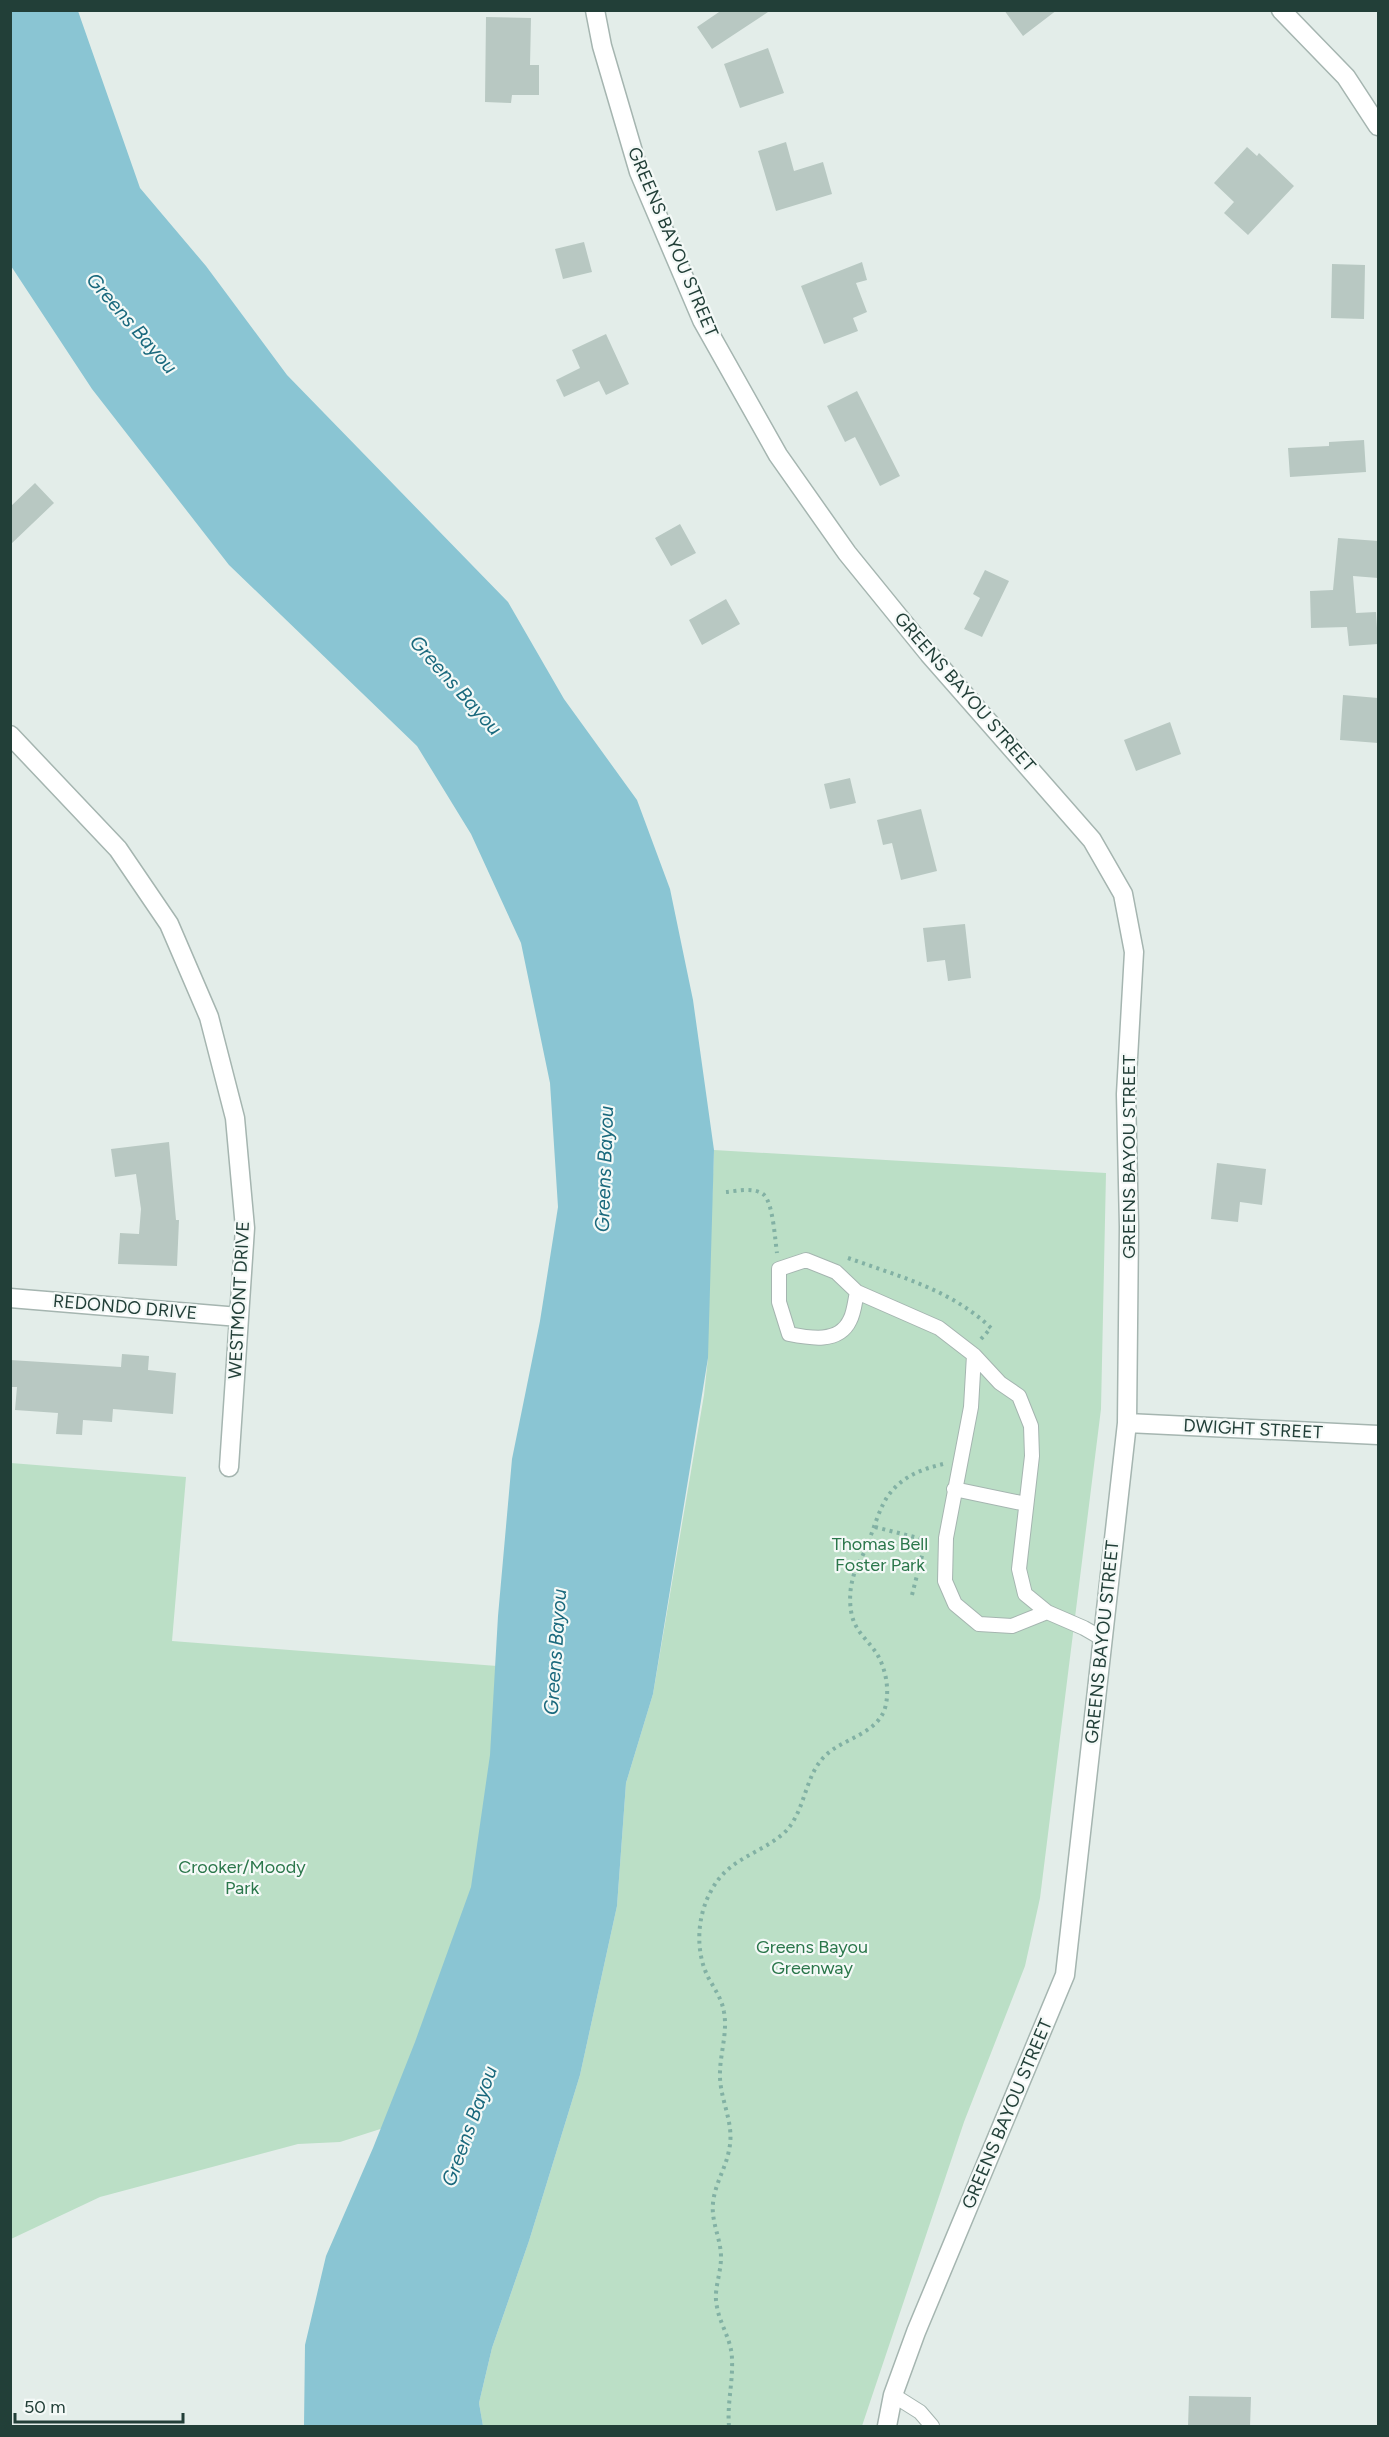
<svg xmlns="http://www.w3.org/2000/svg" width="1389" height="2437" font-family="Figtree,sans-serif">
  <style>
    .green { fill: #bbdfc6 }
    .water { fill: #8ac5d3 }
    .building { fill: #b8c8c2 }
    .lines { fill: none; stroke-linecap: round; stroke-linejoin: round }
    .lane-casing { stroke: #a5b5b0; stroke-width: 16 }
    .street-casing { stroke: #a5b5b0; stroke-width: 21 }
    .path { stroke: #82b1a4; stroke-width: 4; stroke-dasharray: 3 4.5; stroke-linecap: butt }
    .lane { stroke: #fff; stroke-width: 14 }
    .street { stroke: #fff; stroke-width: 18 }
    .labels { text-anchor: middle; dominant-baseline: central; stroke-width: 4.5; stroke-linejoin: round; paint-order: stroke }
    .street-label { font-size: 18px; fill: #223f38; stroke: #f4f9f7 }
    .park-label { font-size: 18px; fill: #2b774b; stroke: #f4f9f7 }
    .water-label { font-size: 20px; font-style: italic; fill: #1a697d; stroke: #f4f9f7 }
  </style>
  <rect width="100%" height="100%" fill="#e3ede9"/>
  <path class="green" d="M 714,1150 L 1106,1173 L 1101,1409 L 1040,1898 L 1025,1966 L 964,2122 L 862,2426 L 483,2426 L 479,2403 L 492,2348 L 529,2241 L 580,2075 L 617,1906 L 626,1783 L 653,1694 L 704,1395 L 708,1358 L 708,1299 Z
    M 11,1463 L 186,1477 L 172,1641 L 510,1667 L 489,1852 L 402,2122 L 340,2142 L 298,2144 L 100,2197 L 11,2239 Z"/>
  <path class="water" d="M 10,11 L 78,11 L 140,188 L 206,266 L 287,375 L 508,602 L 564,699 L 637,800 L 670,889 L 693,1000 L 714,1150 L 708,1358 L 653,1694 L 626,1783 L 617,1906 L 580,2075 L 529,2241 L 492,2348 L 479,2403 L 483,2426 L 304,2426 L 305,2345 L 326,2256 L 373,2148 L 415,2042 L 471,1887 L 490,1755 L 498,1616 L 512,1459 L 540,1321 L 558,1207 L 550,1083 L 521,943 L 471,834 L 417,746 L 229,565 L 92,389 L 11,266 Z"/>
  <path class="building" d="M 722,10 L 771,10 L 712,49 L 697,27 Z
    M 1004,10 L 1057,10 L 1023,36 Z
    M 486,17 L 531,18 L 530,65 L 539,65 L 539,95 L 512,95 L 511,103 L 485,102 Z
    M 768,48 L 784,93 L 740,108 L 724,64 Z
    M 786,142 L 794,171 L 823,162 L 832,194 L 776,211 L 758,151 Z
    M 1247,147 L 1257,156 L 1259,153 L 1294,186 L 1248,235 L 1224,213 L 1234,202 L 1214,183 Z
    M 584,242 L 592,272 L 563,279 L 555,249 Z
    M 862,262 L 867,280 L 856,283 L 867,312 L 853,318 L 858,331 L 824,344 L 801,286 Z
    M 1332,264 L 1365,265 L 1364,319 L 1331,318 Z
    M 606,334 L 629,384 L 606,395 L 599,381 L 564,397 L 556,380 L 580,368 L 572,350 Z
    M 857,391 L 900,476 L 880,486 L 855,437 L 845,442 L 827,406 Z
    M 1364,440 L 1366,472 L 1290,477 L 1288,448 L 1329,446 L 1329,442 Z
    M 35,483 L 54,503 L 10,545 L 10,507 Z
    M 680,524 L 696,553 L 671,566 L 655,538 Z
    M 1338,538 L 1378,541 L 1378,578 L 1353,576 L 1356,613 L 1376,612 L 1378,644 L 1349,646 L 1347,627 L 1311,628 L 1310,591 L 1333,590 Z
    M 985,570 L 1009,581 L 982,637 L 964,629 L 980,598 L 973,594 Z
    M 726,599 L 740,624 L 702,645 L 689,620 Z
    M 1343,695 L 1378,698 L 1378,743 L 1340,740 Z
    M 1170,722 L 1181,754 L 1136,771 L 1124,740 Z
    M 850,778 L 856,803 L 830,809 L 824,784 Z
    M 921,809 L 937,871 L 901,880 L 892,843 L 883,845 L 877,820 Z
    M 965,924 L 971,978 L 948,981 L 945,960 L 927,962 L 923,928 Z
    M 169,1142 L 176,1220 L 179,1220 L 177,1266 L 118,1264 L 120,1233 L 139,1234 L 141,1209 L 136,1174 L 115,1177 L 111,1149 Z
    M 1217,1163 L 1266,1169 L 1262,1205 L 1240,1202 L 1238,1222 L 1211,1219 Z
    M 122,1354 L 149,1356 L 148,1370 L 176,1373 L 173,1414 L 113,1409 L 112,1422 L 83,1420 L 82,1435 L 56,1434 L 58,1413 L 15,1410 L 17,1387 L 10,1387 L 10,1360 L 121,1367 Z
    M 1189,2396 L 1251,2397 L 1250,2427 L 1188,2427 Z"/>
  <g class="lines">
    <defs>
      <path id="lane" d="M 857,1292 C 855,1301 854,1313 850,1320 C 839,1344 809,1338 789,1334 L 779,1302 L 779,1269 L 806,1260 L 836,1272 L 857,1292 L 939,1328 L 974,1355 L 1000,1383 L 1019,1396 L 1031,1426 L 1032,1456 L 1019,1569 L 1025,1594 L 1047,1612 L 1084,1628 L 1103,1639
        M 974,1355 L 971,1407 L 946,1538 L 945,1581 L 955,1604 L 979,1624 L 1012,1626 L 1047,1612
        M 954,1489 L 1026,1504
        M 893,2395 L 920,2412 L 932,2426"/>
      <path id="street" d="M 595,10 L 602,46 L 639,172 L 702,320 L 778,455 L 847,553 L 929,654 L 1092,840 L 1123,894 L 1134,952 L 1126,1094 L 1129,1227 L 1127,1423 L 1065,1975 L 916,2332 L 893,2395 L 887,2426
        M 1281,10 L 1346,77 L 1378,126
        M 10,735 L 118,849 L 169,924 L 209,1017 L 235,1118 L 245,1228 L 229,1467
        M 10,1298 L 239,1317
        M 1127,1423 L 1378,1435"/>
    </defs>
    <use href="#lane" class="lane-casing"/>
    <use href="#street" class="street-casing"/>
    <path class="path" d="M 726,1192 C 737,1191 753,1187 763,1194 C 773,1201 775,1240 777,1253
      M 848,1258 C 898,1276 952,1290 991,1328 L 981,1339
      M 875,1527 L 926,1540
      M 912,1595 L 926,1540
      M 729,2426 C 727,2404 733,2382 732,2360 C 732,2340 720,2325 717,2307 C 713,2290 721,2275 721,2257 C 721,2239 711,2222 713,2203 C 715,2183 726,2168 729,2150 C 735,2125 721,2102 720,2078 C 719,2056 728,2034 724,2012 C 722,1999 714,1988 708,1977 C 695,1951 697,1916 711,1891 C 728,1858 759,1855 784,1833 C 806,1812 804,1775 826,1755 C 844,1738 877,1734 885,1708 C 890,1691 886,1669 877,1654 C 870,1643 859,1634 854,1622 C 849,1610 849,1591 853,1578 C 855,1568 862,1558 866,1548 C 873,1532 880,1504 891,1492 C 905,1475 923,1469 943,1464"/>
    <use href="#lane" class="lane"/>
    <use href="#street" class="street"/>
  </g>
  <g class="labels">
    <g class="street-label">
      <text transform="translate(673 242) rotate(67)">GREENS BAYOU STREET</text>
      <text transform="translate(965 692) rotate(49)">GREENS BAYOU STREET</text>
      <text transform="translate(1129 1157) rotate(-90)">GREENS BAYOU STREET</text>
      <text transform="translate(239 1300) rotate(-87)">WESTMONT DRIVE</text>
      <text transform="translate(125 1307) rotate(5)">REDONDO DRIVE</text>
      <text transform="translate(1253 1429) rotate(3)">DWIGHT STREET</text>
      <text transform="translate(1102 1642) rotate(-84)">GREENS BAYOU STREET</text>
      <text transform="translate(1007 2114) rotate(-67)">GREENS BAYOU STREET</text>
    </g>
    <g class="park-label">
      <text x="880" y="1544">Thomas Bell<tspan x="880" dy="21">Foster Park</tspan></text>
      <text x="242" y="1867">Crooker/Moody<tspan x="242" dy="21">Park</tspan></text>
      <text x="812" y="1947">Greens Bayou<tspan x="812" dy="21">Greenway</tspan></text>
    </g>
    <g class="water-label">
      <text transform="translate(132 323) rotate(49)">Greens Bayou</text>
      <text transform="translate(456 685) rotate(48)">Greens Bayou</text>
      <text transform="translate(604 1169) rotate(-88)">Greens Bayou</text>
      <text transform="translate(555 1652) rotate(-86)">Greens Bayou</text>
      <text transform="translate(469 2126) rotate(-70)">Greens Bayou</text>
    </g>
  </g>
  <rect width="1389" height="2437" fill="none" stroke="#223f38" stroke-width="24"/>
  <path d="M15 2413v9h168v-9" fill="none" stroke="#223f38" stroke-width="3"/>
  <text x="24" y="2413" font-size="18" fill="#223f38" stroke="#f4f9f7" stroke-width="4.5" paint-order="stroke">50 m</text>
</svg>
